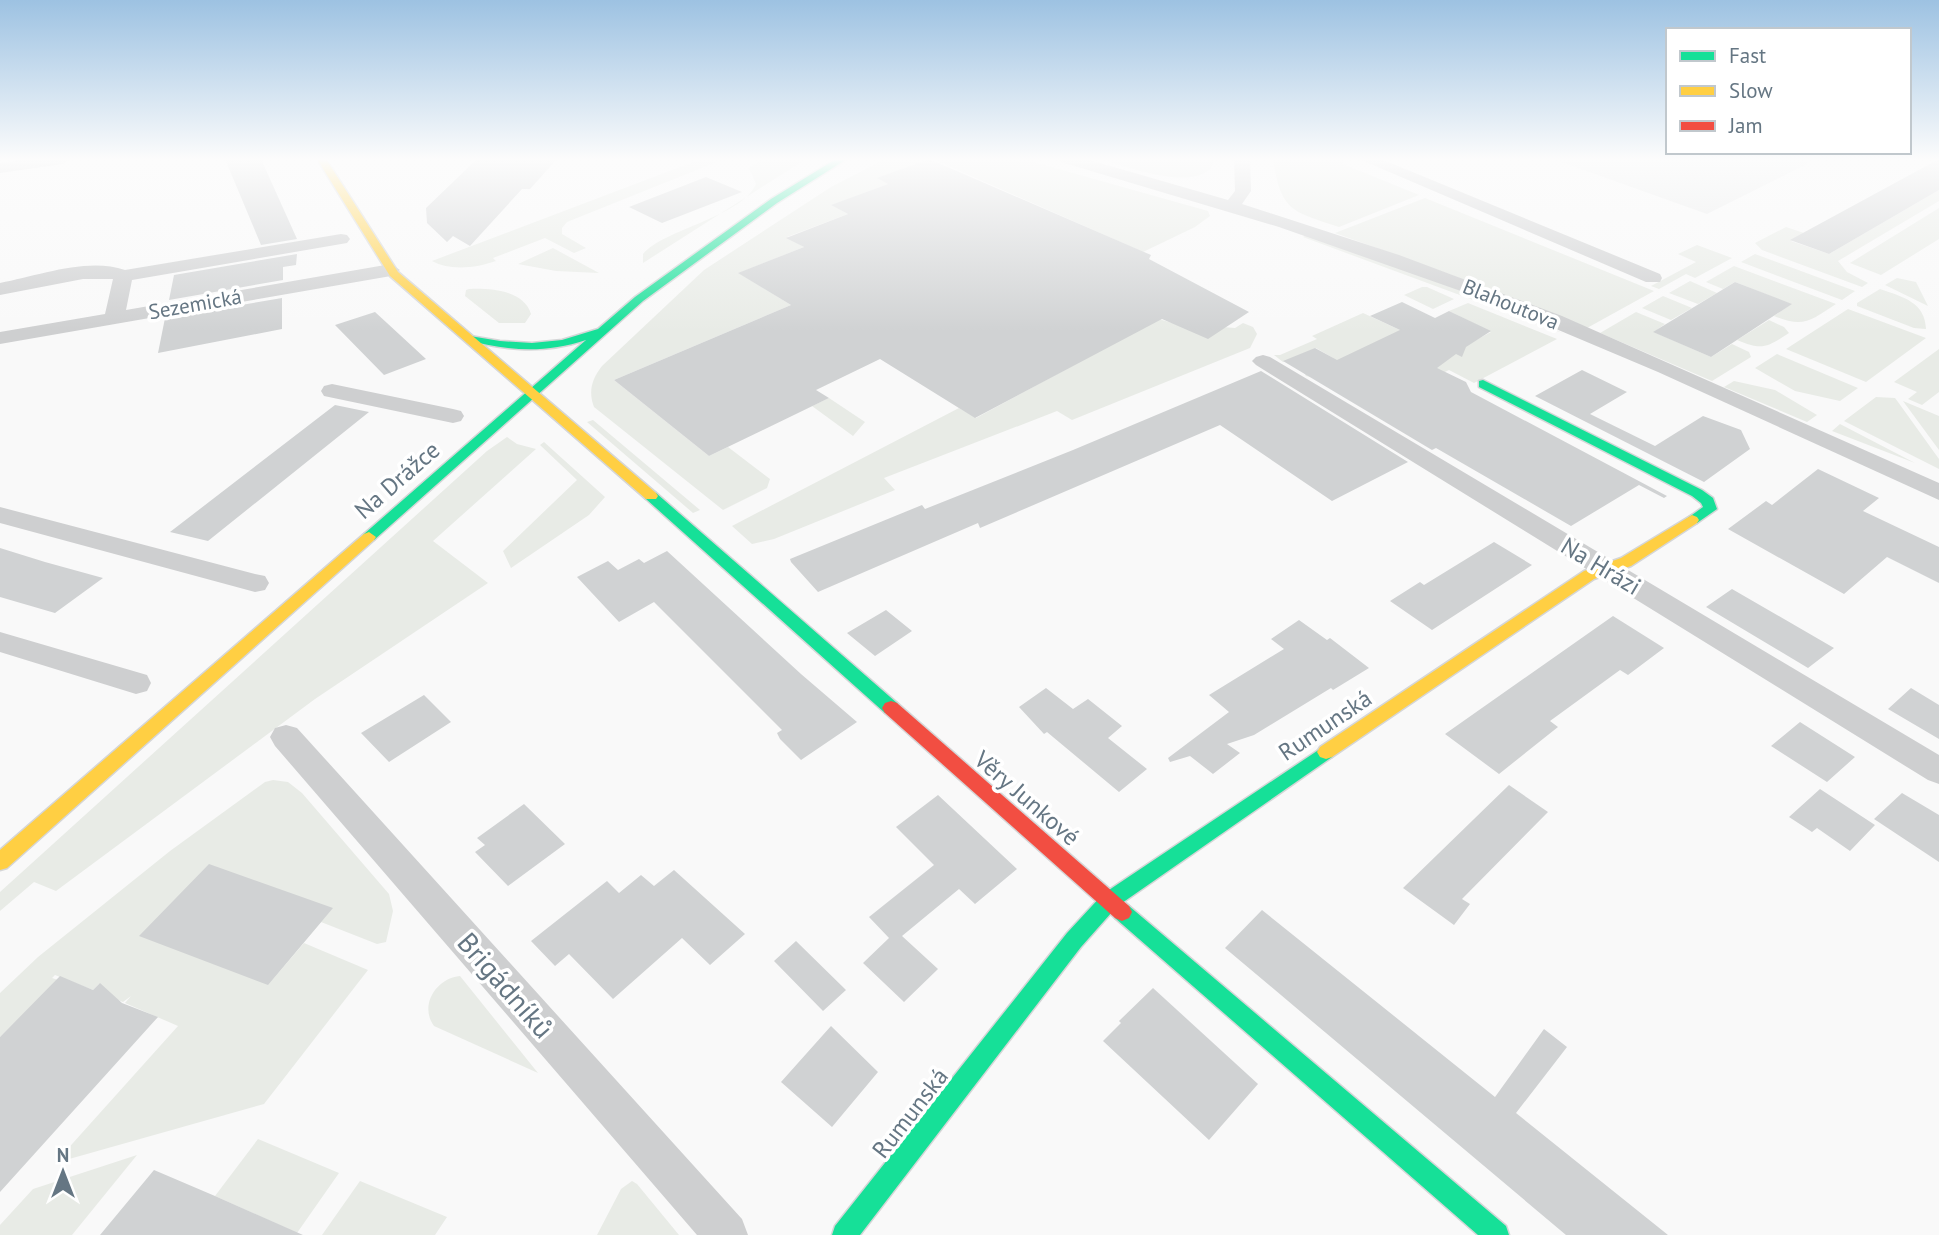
<svg xmlns="http://www.w3.org/2000/svg" width="1939" height="1235" font-family="'PT Sans',sans-serif">
  <style>
    .built { fill: #e8e9e9 }
    .green { fill: #e8ebe6 }
    .building { fill: #d0d2d3 }
    .lines { fill: none; stroke-linecap: round; stroke-linejoin: round }
    .fast-casing { stroke: #d5d6d7; stroke-width: 3 }
    .slow-casing { stroke: #d5d6d7; stroke-width: 3 }
    .jam-casing { stroke: #d5d6d7; stroke-width: 3 }
    .street { fill: #cecfd0; fill-rule: evenodd }
    .fast { fill: #16e098; fill-rule: evenodd }
    .slow { fill: #ffcf43; fill-rule: evenodd }
    .jam { fill: #f24e42; fill-rule: evenodd }
    .labels { text-anchor: middle; dominant-baseline: central; stroke-width: 7; stroke-linejoin: round; paint-order: stroke }
    .far-street-label { font-size: 21px; fill: #657683; stroke: #fff }
    .street-label { font-size: 24px; fill: #657683; stroke: #fff }
    .near-street-label { font-size: 28px; fill: #657683; stroke: #fff }
  </style>
  <rect width="100%" height="100%" fill="#f9f9f9"/>
  <path class="built" d="M 1553,159 L 1797,159 L 1809,163 L 1707,214 Z"/>
  <path class="green" d="M 701,159 L 724,159 L 567,222 L 562,228 L 562,234 L 586,248 L 574,253 L 545,238 L 493,258 L 496,261 C 476,268 450,271 432,261 Z
    M 762,159 L 806,159 L 643,263 L 643,254 C 664,229 742,217 756,184 L 749,168 Z
    M 885,159 L 929,159 L 878,178 L 888,184 L 832,205 L 848,214 L 787,237 L 804,247 L 739,273 L 791,305 L 614,380 L 709,456 L 728,447 L 770,479 L 767,488 L 723,510 L 594,407 C 588,391 592,379 602,366 L 704,270 L 831,187 Z
    M 933,159 L 1023,159 L 1208,211 L 1210,216 L 1195,227 L 1143,252 Z
    M 1100,159 L 1215,159 C 1205,197 1126,166 1100,159 Z
    M 1273,159 L 1342,159 L 1343,164 L 1419,195 L 1339,227 C 1292,211 1281,212 1273,159 Z
    M 1939,190 L 1939,201 L 1838,261 L 1847,272 L 1868,283 L 1862,287 L 1762,250 L 1755,243 L 1786,227 L 1804,233 L 1791,241 L 1829,254 Z
    M 1425,198 L 1654,291 L 1587,328 L 1449,274 L 1335,233 Z
    M 1939,208 L 1939,239 L 1881,275 L 1850,263 Z
    M 1306,235 L 1432,279 L 1565,334 L 1303,237 Z
    M 1697,245 L 1732,258 L 1695,278 L 1686,274 L 1659,289 L 1651,286 L 1696,262 L 1678,254 Z
    M 553,248 L 599,273 L 556,271 L 518,264 Z
    M 1755,254 L 1855,291 L 1842,300 L 1741,262 Z
    M 1734,266 L 1836,304 C 1810,321 1804,328 1774,316 L 1791,304 L 1735,282 L 1723,289 L 1706,282 Z
    M 1897,278 L 1916,282 L 1928,306 L 1885,285 Z
    M 1690,281 L 1717,293 L 1698,304 L 1669,293 Z
    M 1422,287 L 1427,287 L 1454,299 L 1433,309 L 1404,295 Z
    M 469,289 C 490,288 524,290 531,314 L 525,323 L 499,323 L 465,296 L 466,290 Z
    M 1880,289 C 1903,297 1925,302 1926,329 L 1914,328 L 1857,306 L 1857,303 Z
    M 1663,296 L 1692,308 L 1671,320 L 1642,308 Z
    M 1468,303 L 1557,339 L 1474,383 L 1449,370 L 1400,394 L 1306,376 L 1303,371 L 1333,358 L 1316,348 L 1283,362 L 1274,355 L 1280,355 L 1317,339 L 1312,336 L 1363,313 L 1400,330 L 1442,358 L 1491,332 L 1449,311 Z
    M 1848,309 L 1926,338 L 1866,382 L 1786,349 Z
    M 1636,312 L 1665,324 L 1654,332 L 1711,357 L 1732,344 L 1749,352 L 1751,357 L 1712,381 L 1600,333 Z
    M 1159,319 L 1172,323 L 1235,328 L 1243,323 L 1253,327 L 1257,334 L 1250,348 L 1072,420 L 1057,411 L 884,478 L 895,490 L 774,539 L 752,544 L 732,526 L 959,408 L 976,418 Z
    M 1769,320 L 1784,327 L 1789,333 C 1767,347 1763,351 1737,340 Z
    M 1939,349 L 1939,392 L 1922,405 L 1908,399 L 1917,392 L 1894,382 Z
    M 1777,354 L 1858,388 L 1840,401 L 1795,391 L 1755,368 Z
    M 1734,381 L 1775,390 L 1817,415 L 1807,422 L 1724,387 Z
    M 1876,397 L 1895,398 L 1898,402 L 1939,459 L 1939,469 L 1844,421 Z
    M 829,398 L 865,422 L 853,436 L 812,406 Z
    M 1903,401 L 1939,416 L 1939,450 Z
    M 593,420 L 700,510 L 693,513 L 587,422 Z
    M 1840,424 L 1915,463 L 1832,431 Z
    M 507,437 L 517,444 L 536,449 L 433,541 L 488,583 L 315,699 L 56,891 L 34,882 L 0,911 L 0,892 L 487,451 Z
    M 544,442 L 605,497 L 589,515 L 511,568 L 503,551 L 577,480 L 540,445 Z
    M 273,780 L 288,782 L 302,793 L 389,894 L 393,911 L 386,942 L 377,944 L 321,922 L 333,908 L 268,985 L 304,943 L 368,970 L 264,1104 L 55,1163 L 178,1026 L 125,1003 L 131,996 L 123,1002 L 95,991 L 100,983 L 93,990 L 55,975 L 52,978 L 58,980 L 0,1037 L 0,993 L 38,957 L 170,851 L 265,782 Z
    M 460,976 L 538,1073 L 434,1026 C 419,1006 436,978 460,976 Z
    M 258,1139 L 339,1173 L 297,1233 L 215,1196 Z
    M 137,1155 L 72,1235 L 0,1235 L 0,1225 L 33,1189 Z
    M 360,1181 L 447,1217 L 435,1235 L 322,1235 Z
    M 632,1181 L 637,1184 L 679,1235 L 597,1235 L 621,1189 Z"/>
  <path class="building" d="M 225,159 L 261,159 L 297,239 L 261,245 Z
    M 477,159 L 557,159 L 530,189 L 522,189 L 470,246 L 453,236 L 447,242 L 427,223 L 426,208 Z
    M 929,159 L 1151,255 L 1149,259 L 1249,312 L 1208,339 L 1162,319 L 975,418 L 880,359 L 816,390 L 829,398 L 709,456 L 614,380 L 791,305 L 738,273 L 804,247 L 786,238 L 848,214 L 831,205 L 888,184 L 877,178 Z
    M 1939,159 L 1939,190 L 1829,254 L 1790,240 Z
    M 706,177 L 742,192 L 662,223 L 629,207 Z
    M 297,254 L 296,265 L 283,267 L 283,280 L 169,300 L 174,275 Z
    M 1735,282 L 1792,304 L 1711,357 L 1653,332 Z
    M 282,298 L 282,329 L 158,353 L 165,318 Z
    M 1402,302 L 1435,318 L 1449,311 L 1491,331 L 1466,347 L 1462,357 L 1456,354 L 1437,368 L 1466,382 L 1471,392 L 1667,496 L 1664,498 L 1639,485 L 1571,526 L 1436,448 L 1432,450 L 1283,361 L 1315,348 L 1337,360 L 1400,330 L 1370,316 Z
    M 375,312 L 387,323 L 426,359 L 384,375 L 335,325 Z
    M 1582,370 L 1627,392 L 1590,414 L 1655,446 L 1703,416 L 1741,430 L 1750,449 L 1704,482 L 1535,396 Z
    M 1261,371 L 1408,462 L 1332,501 L 1220,425 L 980,528 L 978,523 L 818,592 L 791,562 L 790,559 L 922,505 L 925,509 L 1073,450 Z
    M 335,405 L 369,412 L 208,541 L 170,532 Z
    M 1818,469 L 1879,498 L 1863,511 L 1939,547 L 1939,583 L 1887,557 L 1844,594 L 1728,529 L 1766,501 L 1772,505 Z
    M 1494,542 L 1532,565 L 1432,630 L 1390,601 L 1420,582 L 1424,585 Z
    M 0,548 L 45,562 L 103,578 L 55,613 L 0,597 Z
    M 667,551 L 801,674 L 857,722 L 801,760 L 780,739 L 777,733 L 782,730 L 654,602 L 619,622 L 577,577 L 608,561 L 618,570 L 639,559 L 644,563 Z
    M 1732,589 L 1834,648 L 1808,668 L 1706,607 Z
    M 886,610 L 912,631 L 875,656 L 847,633 Z
    M 1613,616 L 1664,648 L 1628,675 L 1620,670 L 1550,721 L 1558,727 L 1499,774 L 1445,734 Z
    M 1299,620 L 1327,640 L 1330,638 L 1369,668 L 1333,690 L 1331,688 L 1254,735 L 1227,744 L 1240,753 L 1213,774 L 1190,756 L 1170,762 L 1168,758 L 1229,712 L 1209,695 L 1284,649 L 1271,639 Z
    M 1046,688 L 1073,709 L 1088,699 L 1122,726 L 1108,738 L 1147,769 L 1119,792 L 1047,732 L 1044,734 L 1019,707 Z
    M 1911,688 L 1939,705 L 1939,739 L 1888,709 Z
    M 424,695 L 451,722 L 389,762 L 361,733 Z
    M 1800,722 L 1855,757 L 1827,782 L 1771,746 Z
    M 1509,785 L 1548,812 L 1462,899 L 1470,904 L 1454,925 L 1403,888 Z
    M 1820,789 L 1875,825 L 1850,851 L 1817,828 L 1812,832 L 1789,817 Z
    M 1902,793 L 1939,815 L 1939,862 L 1874,819 Z
    M 938,795 L 1017,869 L 975,904 L 959,889 L 902,936 L 938,969 L 904,1002 L 863,963 L 889,938 L 869,917 L 934,865 L 896,827 Z
    M 524,804 L 565,844 L 508,886 L 475,852 L 485,845 L 477,838 Z
    M 209,864 L 333,908 L 268,985 L 139,936 Z
    M 674,870 L 745,934 L 710,965 L 682,938 L 613,999 L 569,954 L 555,966 L 531,941 L 607,881 L 619,893 L 641,875 L 654,886 Z
    M 1262,910 L 1495,1097 L 1544,1029 L 1567,1047 L 1516,1113 L 1668,1235 L 1566,1235 L 1225,948 Z
    M 796,941 L 846,990 L 823,1011 L 774,961 Z
    M 60,976 L 93,990 L 100,983 L 122,1003 L 158,1017 L 0,1192 L 0,1037 Z
    M 1153,988 L 1258,1084 L 1209,1140 L 1103,1041 L 1121,1023 L 1119,1021 Z
    M 831,1026 L 878,1072 L 832,1127 L 781,1082 Z
    M 154,1170 L 215,1196 L 303,1235 L 100,1235 Z"/>
  <g class="lines">
    <defs>
      <path id="fast" d="M 836,159 L 847,159 L 777,203 L 643,301 L 374,540 L 364,540 L 362,537 L 364,534 L 586,340 C 544,354 506,351 464,339 L 464,335 L 500,341 L 532,343 L 562,340 L 598,329 L 635,297 L 771,199 Z
        M 1483,380 L 1702,490 L 1713,498 L 1717,509 L 1697,523 L 1687,523 L 1685,520 L 1703,507 L 1701,503 L 1692,496 L 1479,387 L 1479,381 Z
        M 651,492 L 656,493 L 897,703 L 900,708 L 897,713 L 885,713 L 646,499 L 644,496 Z
        M 1326,745 L 1332,747 L 1335,752 L 1332,757 L 1122,903 L 1129,906 L 1506,1226 L 1509,1235 L 1478,1235 L 1115,918 L 1112,912 L 1081,947 L 860,1235 L 832,1235 L 835,1226 L 1067,933 L 1103,894 Z"/>
      <path id="slow" d="M 317,159 L 326,159 L 398,272 L 656,493 L 658,496 L 656,499 L 646,499 L 390,276 Z
        M 1692,515 L 1697,517 L 1699,520 L 1697,523 L 1631,566 L 1594,579 L 1332,757 L 1326,759 L 1320,757 L 1317,752 L 1320,747 L 1584,571 L 1621,558 Z
        M 369,532 L 376,537 L 374,540 L 7,868 L 0,870 L 0,850 L 364,534 Z"/>
      <path id="jam" d="M 891,701 L 897,703 L 1129,906 L 1132,912 L 1129,918 L 1122,921 L 1115,918 L 885,713 L 882,708 L 885,703 Z"/>
    </defs>
    <use href="#fast" class="fast-casing"/>
    <use href="#slow" class="slow-casing"/>
    <use href="#jam" class="jam-casing"/>
    <path class="street" d="M 27,159 L 71,159 L 63,164 L 0,173 L 0,163 Z
      M 1059,159 L 1086,159 L 1228,200 L 1235,191 L 1234,159 L 1250,159 L 1251,191 L 1242,204 L 1399,255 L 1562,316 L 1939,483 L 1939,500 L 1658,372 L 1492,302 L 1279,227 L 1061,162 Z
      M 1359,159 L 1381,159 L 1660,274 L 1662,278 L 1660,282 L 1646,282 Z
      M 341,234 L 347,235 L 350,239 L 347,243 L 132,280 L 126,310 L 391,264 L 400,270 L 391,276 L 0,344 L 0,332 L 105,314 L 113,279 L 83,279 L 0,295 L 0,283 C 38,276 87,257 125,270 Z
      M 1263,355 L 1270,357 L 1939,755 L 1939,784 L 1928,780 L 1256,365 L 1252,361 L 1256,357 Z
      M 332,384 L 453,409 L 461,411 L 464,416 L 461,421 L 453,423 L 324,396 L 321,391 L 324,386 Z
      M 0,507 L 255,574 L 265,576 L 269,583 L 265,590 L 255,592 L 0,523 Z
      M 0,632 L 147,675 L 151,683 L 147,691 L 136,694 L 0,652 Z
      M 286,725 L 297,728 L 742,1219 L 748,1235 L 697,1235 L 275,746 L 270,737 L 275,728 Z"/>
    <use href="#fast" class="fast"/>
    <use href="#slow" class="slow"/>
    <use href="#jam" class="jam"/>
  </g>
  <linearGradient id="sky" x2="0" y2="1"><stop stop-color="#9dc2e2"/><stop offset="0.48" stop-color="#fcfcfc"/><stop offset="1" stop-color="#fcfcfc" stop-opacity="0"/></linearGradient>
  <rect width="1939" height="332" fill="url(#sky)"/>
  <g class="labels">
    <g class="far-street-label">
      <text transform="translate(195 304) rotate(-10)">Sezemická</text>
      <text transform="translate(1511 304) rotate(22)">Blahoutova</text>
    </g>
    <g class="street-label">
      <text transform="translate(397 480) rotate(-41)">Na Drážce</text>
      <text transform="translate(1601 566) rotate(31)">Na Hrázi</text>
      <text transform="translate(1325 725) rotate(-34)">Rumunská</text>
      <text transform="translate(1027 798) rotate(41)">Věry Junkové</text>
      <text transform="translate(910 1113) rotate(-52)">Rumunská</text>
    </g>
    <g class="near-street-label">
      <text transform="translate(506 985) rotate(49)">Brigádníků</text>
    </g>
  </g>
  <rect x="1666" y="28" width="245" height="126" fill="#ffffff" stroke="#c1c8cd" stroke-width="2"/>
  <rect x="1680" y="51" width="35" height="10" fill="#16e098" stroke="#c1c8cd" stroke-width="2"/>
  <text x="1729" y="63" font-size="21" fill="#657683">Fast</text>
  <rect x="1680" y="86" width="35" height="10" fill="#ffcf43" stroke="#c1c8cd" stroke-width="2"/>
  <text x="1729" y="98" font-size="21" fill="#657683">Slow</text>
  <rect x="1680" y="121" width="35" height="10" fill="#f24e42" stroke="#c1c8cd" stroke-width="2"/>
  <text x="1729" y="133" font-size="21" fill="#657683">Jam</text>
  <g transform="translate(63 1172)" stroke="#ffffff" stroke-width="5" paint-order="stroke">
  <path d="M0-5L12 26L0 18L-12 26Z" fill="#657683"/>
  <text y="-10" font-size="19" font-weight="bold" text-anchor="middle" fill="#657683">N</text>
  </g>
</svg>
